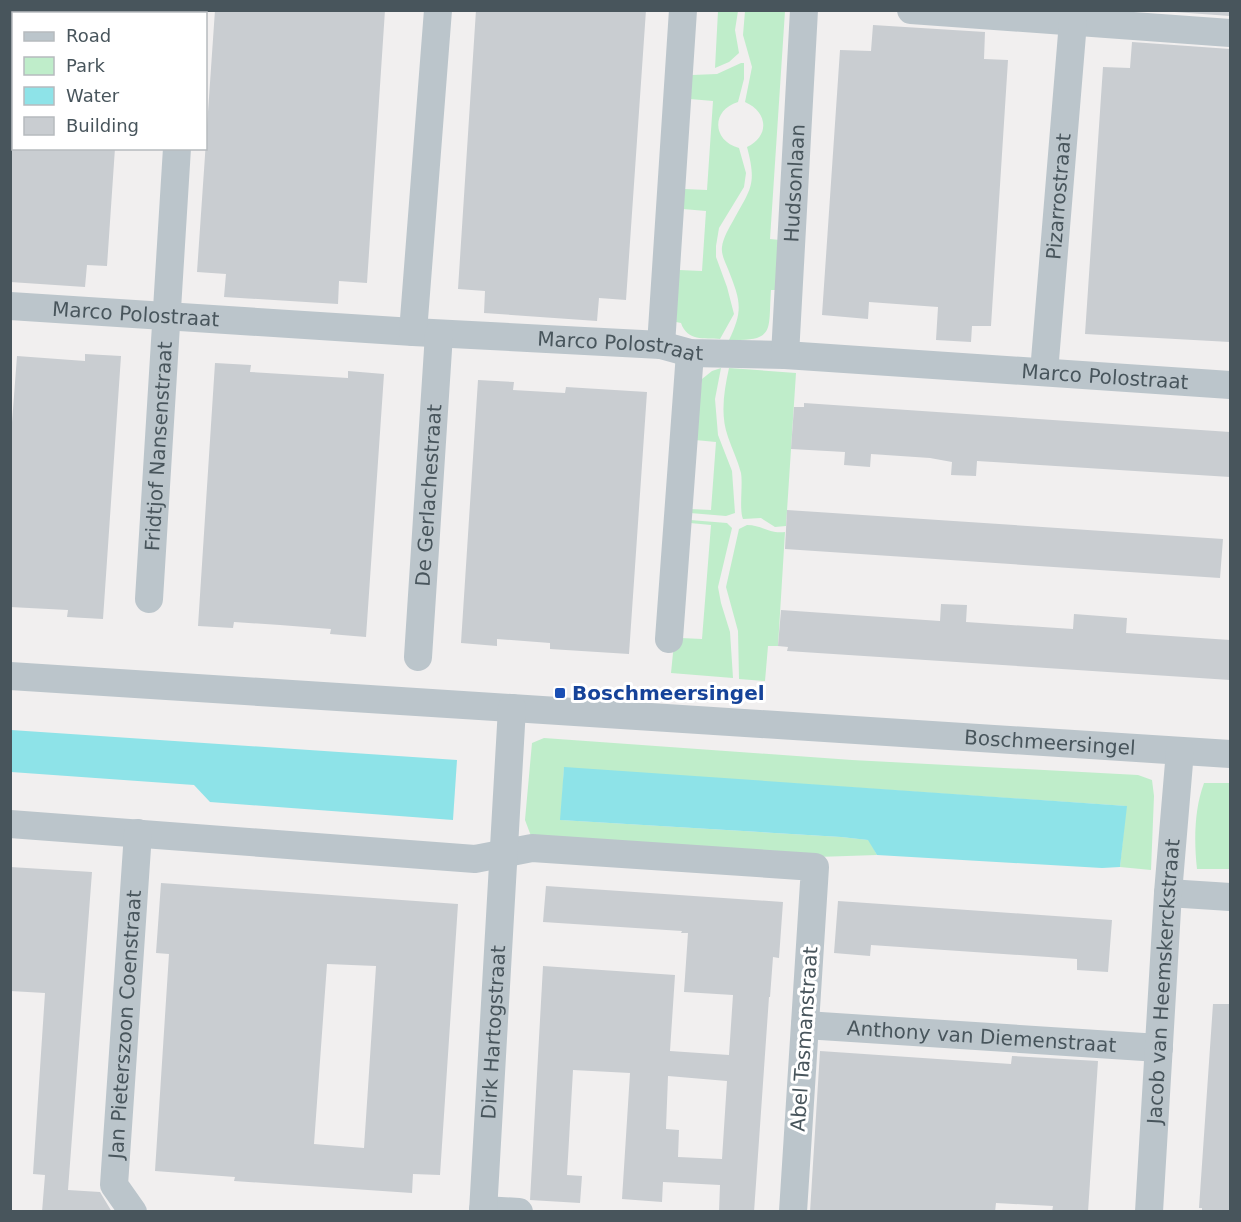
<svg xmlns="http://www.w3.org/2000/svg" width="1241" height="1222" font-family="'DejaVu Sans',sans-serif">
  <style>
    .green { fill: #bfedca }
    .water { fill: #8ee3e8 }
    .building { fill: #c9cdd1; fill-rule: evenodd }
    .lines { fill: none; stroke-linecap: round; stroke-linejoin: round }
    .street { stroke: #bbc5cb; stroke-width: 28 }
    .transit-dot { fill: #1a4fb4; stroke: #fff; stroke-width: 2 }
    .labels { text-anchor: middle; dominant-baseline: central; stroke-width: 6; stroke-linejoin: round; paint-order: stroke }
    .street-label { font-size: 20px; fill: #48555c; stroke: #fff }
    .transit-label { font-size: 20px; font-weight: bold; fill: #164399; stroke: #fff; text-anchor: start }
  </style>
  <rect width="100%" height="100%" fill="#f1efef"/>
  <path class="green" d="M 718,11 L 738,11 L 735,30 L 739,53 L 729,62 L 715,68 Z
    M 745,11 L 785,11 L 770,239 L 780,240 L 776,290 L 771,290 C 768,331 776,341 729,340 C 744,309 740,300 728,269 C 725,262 721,254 722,247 C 723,238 729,228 733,221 C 751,188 757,185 747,147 C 770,136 768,112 745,102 L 752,67 L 743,35 Z
    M 741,63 L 744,63 L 744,79 L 738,102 C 711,110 712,141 739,148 L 746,173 L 744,187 L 719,228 L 716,246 L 716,257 L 727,287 L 734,314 L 720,339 C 704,338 687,341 681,323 L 676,322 L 679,270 L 702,271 L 706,211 L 683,209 L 684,189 L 707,190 L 713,101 L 690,99 L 692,75 L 717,74 Z
    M 721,368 L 715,399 L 718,435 L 732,471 L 735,513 L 726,516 L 690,513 L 690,509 L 711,510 L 716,442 L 695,440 L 702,379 L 712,371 Z
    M 729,368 L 796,373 L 786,526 L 775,527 L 761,518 L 743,519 C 739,510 743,485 741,473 C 738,461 732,449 728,437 C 720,415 724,391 729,368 Z
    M 690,520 L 727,523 L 732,528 L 718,587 L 721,603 L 730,632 L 733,678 L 671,673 L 674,643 L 681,638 L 702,639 L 711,525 L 690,523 Z
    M 747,525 C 762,525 769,534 785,532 L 778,646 L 768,646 L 765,681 L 739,679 L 738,631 L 726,587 L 739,529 Z
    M 544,738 L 852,760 L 1138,775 L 1152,780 L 1154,796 L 1151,870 L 1120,867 L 1126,806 L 564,768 L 561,820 L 841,837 L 869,840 L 877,855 L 817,857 L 531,836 L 525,820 L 532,743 Z
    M 1204,783 L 1230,783 L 1230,869 L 1197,869 C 1194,842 1194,810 1204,783 Z"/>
  <path class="water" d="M 11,730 L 457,760 L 453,820 L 210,802 L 194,785 L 11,772 Z
    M 564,767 L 1127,806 L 1120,867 L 1102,868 L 877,855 L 868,840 L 841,837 L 560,820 Z"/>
  <path class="building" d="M 215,10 L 385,10 L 367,283 L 339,281 L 338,304 L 224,297 L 226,274 L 197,272 Z
    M 476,10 L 646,10 L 626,300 L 599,298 L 597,321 L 484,313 L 485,291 L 458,289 Z
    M 1147,10 L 1230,10 L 1230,16 Z
    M 873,25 L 985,32 L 984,59 L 1008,60 L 991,326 L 972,326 L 971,342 L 936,340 L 938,307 L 869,302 L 868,319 L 822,315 L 840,50 L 871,51 Z
    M 1132,42 L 1230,49 L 1230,342 L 1085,334 L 1103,67 L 1130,68 Z
    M 12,148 L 115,148 L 107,266 L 87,265 L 85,287 L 10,282 Z
    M 85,354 L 121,356 L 103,619 L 67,617 L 68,610 L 10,607 L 10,449 L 17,356 L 85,361 Z
    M 215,363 L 251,365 L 250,372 L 348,378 L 348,371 L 384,374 L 366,637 L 330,634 L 331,629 L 280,625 L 234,622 L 233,628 L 198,626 Z
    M 478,380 L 514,382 L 513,390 L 565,393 L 566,387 L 647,392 L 629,654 L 550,649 L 550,643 L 497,639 L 497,646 L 461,643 Z
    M 804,403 L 1230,432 L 1230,477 L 977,461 L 976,476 L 951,475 L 952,462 L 930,458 L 871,454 L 870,467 L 844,465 L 845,452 L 791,449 L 794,407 L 804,407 Z
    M 787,510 L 1223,539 L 1220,578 L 785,549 Z
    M 941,604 L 967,605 L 966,622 L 1073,629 L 1074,614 L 1127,618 L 1126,633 L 1230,640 L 1230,680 L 787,651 L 788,647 L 778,646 L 781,610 L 940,621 Z
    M 10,867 L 92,872 L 68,1190 L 100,1192 L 112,1212 L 42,1212 L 45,1175 L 33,1174 L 45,993 L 10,991 Z
    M 161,883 L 458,904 L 440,1175 L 413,1174 L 412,1193 L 234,1181 L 235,1177 L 155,1171 L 169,954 L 156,953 ZM 327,964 L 376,966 L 364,1148 L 314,1144 Z
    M 546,886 L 783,902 L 779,958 L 773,957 L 770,997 L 769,997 L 754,1212 L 719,1212 L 720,1185 L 663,1182 L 662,1202 L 622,1199 L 630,1073 L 573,1070 L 567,1175 L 582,1176 L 580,1203 L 530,1200 L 543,966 L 675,975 L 670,1051 L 729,1055 L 733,995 L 684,992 L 688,933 L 681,933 L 682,931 L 543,922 ZM 668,1076 L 727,1081 L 722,1159 L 678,1157 L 679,1130 L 666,1129 Z
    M 838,901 L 1112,920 L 1108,972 L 1077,970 L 1077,959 L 871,945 L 870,956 L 834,953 Z
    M 1213,1004 L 1230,1004 L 1230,1212 L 1202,1212 L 1202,1208 L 1199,1208 Z
    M 820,1051 L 1011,1064 L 1012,1056 L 1098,1061 L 1088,1212 L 1052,1212 L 1053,1206 L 996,1203 L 995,1212 L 810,1212 Z"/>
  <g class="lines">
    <g class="street">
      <path d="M 911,10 L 1230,33"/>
      <path d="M 186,14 L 186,10"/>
      <path id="s1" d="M 10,306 L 413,332 L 661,345 L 690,353 L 785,355 L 1230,385"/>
      <path d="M 413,332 L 438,10"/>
      <path d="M 661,345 L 683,10"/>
      <path id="s2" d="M 785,355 L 804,10"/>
      <path id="s3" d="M 1044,372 L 1073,22"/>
      <path id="s4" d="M 149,599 L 177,148"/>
      <path d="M 669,639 L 690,353"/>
      <path id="s5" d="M 418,657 L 439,334"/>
      <path id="s6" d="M 10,676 L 1230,754"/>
      <path d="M 10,824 L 475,859 L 532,848 L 815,867 L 793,1212"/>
      <path d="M 1168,893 L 1230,897"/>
      <path id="s7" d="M 805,1025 L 1159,1048"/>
      <path d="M 483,1210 L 519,1212"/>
      <path id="s8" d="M 133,1212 L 114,1185 L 138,833"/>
      <path id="s9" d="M 483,1212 L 512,708"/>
      <path id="s10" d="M 1149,1212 L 1168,893 L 1180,751"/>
    </g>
  </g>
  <rect class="transit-dot" x="554" y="687" width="12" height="12" rx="3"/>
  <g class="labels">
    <g class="street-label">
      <text stroke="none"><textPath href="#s2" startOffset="172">Hudsonlaan</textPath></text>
      <text stroke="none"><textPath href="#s3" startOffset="176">Pizarrostraat</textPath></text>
      <text stroke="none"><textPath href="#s1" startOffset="126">Marco Polostraat</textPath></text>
      <text stroke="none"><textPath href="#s1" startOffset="612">Marco Polostraat</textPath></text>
      <text stroke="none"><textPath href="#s1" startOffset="1098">Marco Polostraat</textPath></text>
      <text stroke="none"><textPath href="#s4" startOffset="153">Fridtjof Nansenstraat</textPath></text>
      <text stroke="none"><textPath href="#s5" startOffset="162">De Gerlachestraat</textPath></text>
      <text stroke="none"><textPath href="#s6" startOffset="1042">Boschmeersingel</textPath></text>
      <text stroke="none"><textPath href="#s10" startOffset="231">Jacob van Heemskerckstraat</textPath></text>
      <text stroke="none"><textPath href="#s8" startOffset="194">Jan Pieterszoon Coenstraat</textPath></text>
      <text stroke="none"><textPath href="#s9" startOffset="180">Dirk Hartogstraat</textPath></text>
      <text stroke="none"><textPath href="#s7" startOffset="177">Anthony van Diemenstraat</textPath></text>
      <text transform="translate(804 1039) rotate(-86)">Abel Tasmanstraat</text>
    </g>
    <g class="transit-label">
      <text x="572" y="693">Boschmeersingel</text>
    </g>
  </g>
  <rect width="1241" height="1222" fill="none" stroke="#48555c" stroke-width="24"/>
  <rect x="12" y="12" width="195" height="138" fill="#ffffff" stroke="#b6bbbe" stroke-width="1.5"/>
  <rect x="24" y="32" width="30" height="9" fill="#bbc5cb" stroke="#b6bbbe" stroke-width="1.5"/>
  <text x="66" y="42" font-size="18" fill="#48555c">Road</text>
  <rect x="24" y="57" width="30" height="18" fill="#bfedca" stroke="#b6bbbe" stroke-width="1.5"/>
  <text x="66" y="72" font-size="18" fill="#48555c">Park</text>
  <rect x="24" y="87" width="30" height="18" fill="#8ee3e8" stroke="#b6bbbe" stroke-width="1.5"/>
  <text x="66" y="102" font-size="18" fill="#48555c">Water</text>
  <rect x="24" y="117" width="30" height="18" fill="#c9cdd1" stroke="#b6bbbe" stroke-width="1.5"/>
  <text x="66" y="132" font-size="18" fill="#48555c">Building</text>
</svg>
